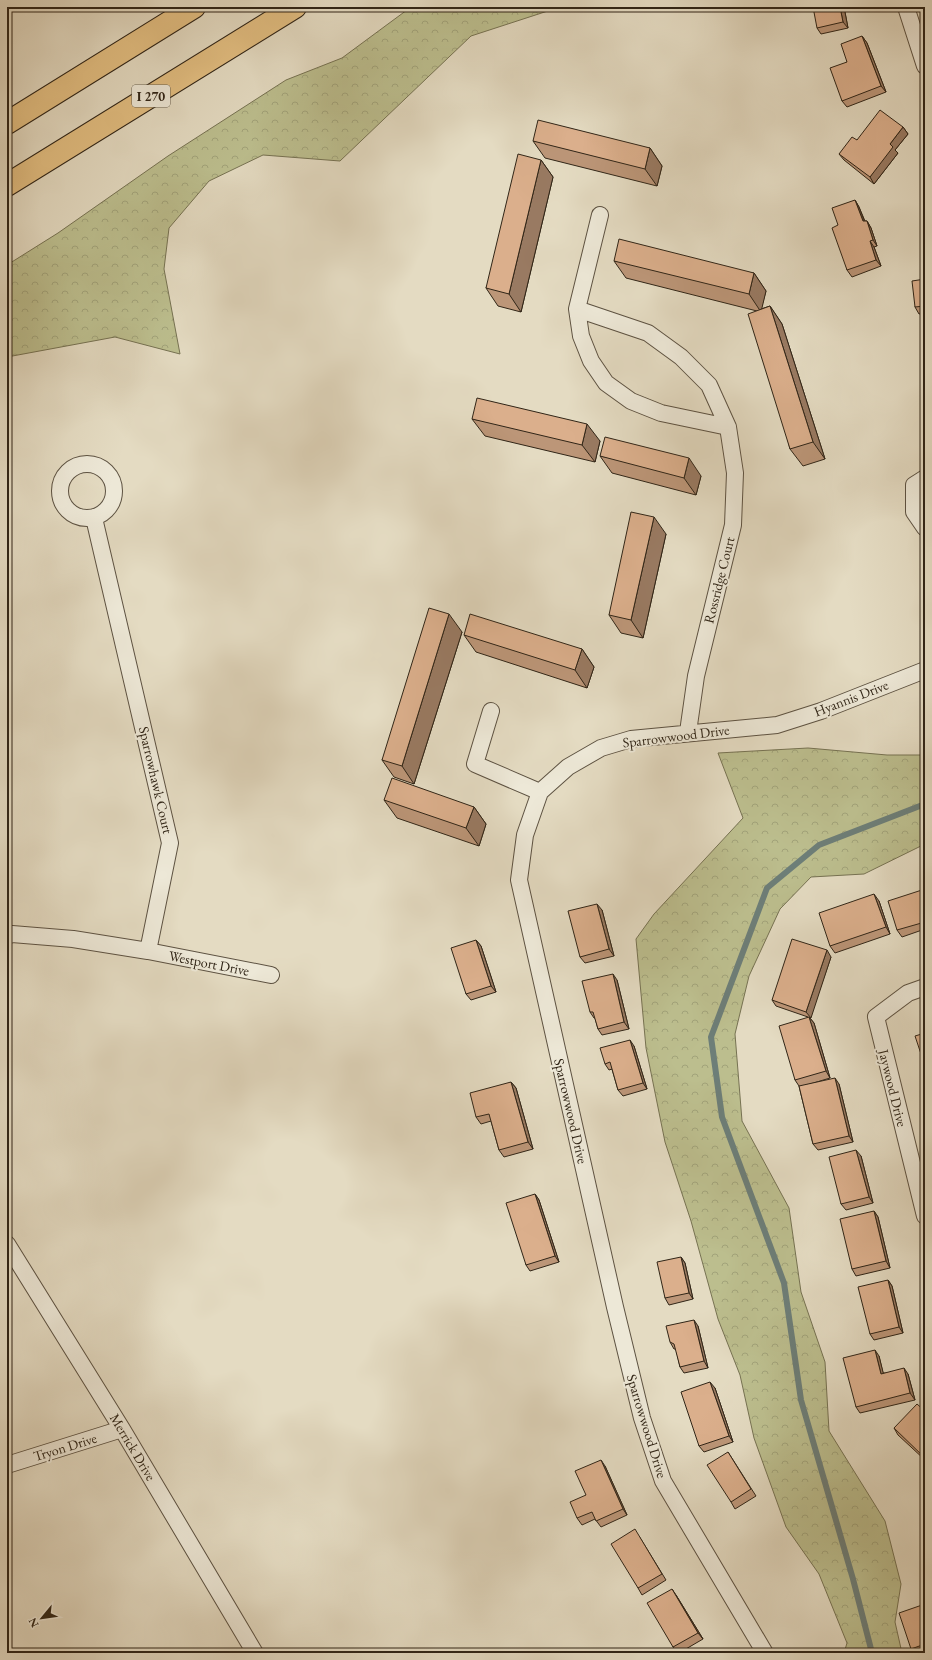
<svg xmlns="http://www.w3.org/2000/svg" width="932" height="1660" font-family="'EB Garamond',serif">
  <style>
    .forest { fill: url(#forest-crowns); stroke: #767252 }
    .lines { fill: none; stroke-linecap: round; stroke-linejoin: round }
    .stream { stroke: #6d7e78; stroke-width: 6 }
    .street-casing { stroke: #5d5242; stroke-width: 18 }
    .highway-casing { stroke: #302517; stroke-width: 24 }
    .street { stroke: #ede8d7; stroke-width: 16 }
    .highway { stroke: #e2be81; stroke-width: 22 }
    .wall { fill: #bc9678; stroke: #302517 }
    .shaded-wall { fill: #997a62; stroke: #302517 }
    .building { fill: #dbaf8c; stroke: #302517 }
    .labels { text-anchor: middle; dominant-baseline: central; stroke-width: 4; stroke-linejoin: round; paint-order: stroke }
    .shield { fill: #ede8d7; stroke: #696051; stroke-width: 1 }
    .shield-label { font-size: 13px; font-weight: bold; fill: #302517 }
    .street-label { font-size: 14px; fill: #302517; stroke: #ede8d7 }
  </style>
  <defs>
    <pattern id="forest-crowns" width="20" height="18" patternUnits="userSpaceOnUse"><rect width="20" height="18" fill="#bcbe8e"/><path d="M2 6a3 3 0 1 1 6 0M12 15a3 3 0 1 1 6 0" fill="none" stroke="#a2a37a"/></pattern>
  </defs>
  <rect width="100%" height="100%" fill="#e4dbc2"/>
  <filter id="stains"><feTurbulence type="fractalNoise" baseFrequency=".005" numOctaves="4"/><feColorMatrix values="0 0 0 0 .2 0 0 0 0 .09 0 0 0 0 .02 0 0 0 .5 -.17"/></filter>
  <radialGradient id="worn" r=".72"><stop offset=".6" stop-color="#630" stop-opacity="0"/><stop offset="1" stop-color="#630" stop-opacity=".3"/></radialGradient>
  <path class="forest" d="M 411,7 L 560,7 L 471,36 L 340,161 L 263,155 L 209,181 L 169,228 L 164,269 L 180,354 L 115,337 L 7,357 L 7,265 L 58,233 L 168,156 L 286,80 L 342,58 Z
    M 808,748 L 887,755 L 925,755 L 925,844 L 864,874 L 811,877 L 780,909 L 749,976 L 735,1034 L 742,1121 L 789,1208 L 801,1292 L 825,1362 L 829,1431 L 885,1521 L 901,1584 L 895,1622 L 902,1653 L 844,1653 L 847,1643 L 819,1574 L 786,1527 L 754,1438 L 740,1375 L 718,1319 L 691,1221 L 665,1142 L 646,1048 L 636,939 L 654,914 L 743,818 L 718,753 Z"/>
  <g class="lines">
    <path class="stream" d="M 872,1653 L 853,1579 L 801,1400 L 784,1283 L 722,1117 L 711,1037 L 767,888 L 819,845 L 925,804"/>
    <defs>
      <path id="street" d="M 906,7 L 925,66
        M 600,215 L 577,309 L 581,336 L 591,361 L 606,383 L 631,401 L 661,413 L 728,427
        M 577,309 L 648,333 L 681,357 L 709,385 L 728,427 L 735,473 L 733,525 L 696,676 L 688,732
        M60 491a27 27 0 1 1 54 0a27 27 0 1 1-54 0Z
        M 925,478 L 914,485 L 914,512 L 925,528
        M 94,518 L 170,843 L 148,951
        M 491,711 L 475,764 L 540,792
        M 7,936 L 12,934 L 73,939 L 148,951 L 271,975
        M 925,987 L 908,993 L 876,1017 L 925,1216
        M 7,1244 L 122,1429 L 255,1653
        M 7,1465 L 122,1429
        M 765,1653 L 663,1481 L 642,1418 L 615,1307 L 519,880 L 525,835 L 540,792 L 568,767 L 601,748 L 631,739 L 777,725 L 821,711 L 925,670"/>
      <path id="highway" d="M 7,123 L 194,7
        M 7,185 L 295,7"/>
    </defs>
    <use href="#street" class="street-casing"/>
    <use href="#highway" class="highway-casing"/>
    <use href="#street" class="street"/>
    <use href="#highway" class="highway"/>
  </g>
  <path class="wall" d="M 844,7 L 848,28 L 821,34 L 817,28 Z
    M 862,36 L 867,43 L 886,92 L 847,107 L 842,101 L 847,62 Z
    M 903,127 L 908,134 L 895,150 L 898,153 L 874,184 L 844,160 L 839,154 L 857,140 Z
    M 533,141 L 650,148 L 662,166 L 657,186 L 545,158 Z
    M 541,160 L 553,177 L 521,312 L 498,306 L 486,288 Z
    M 855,200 L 859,207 L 865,221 L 867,221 L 871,228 L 877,246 L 874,247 L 881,266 L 852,277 L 847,270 L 838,225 Z
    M 614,261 L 754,273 L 766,291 L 761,309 L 770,306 L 782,324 L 825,459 L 803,466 L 790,449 L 757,311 L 626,278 Z
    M 925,279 L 925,313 L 919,314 L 915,307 Z
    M 472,419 L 600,441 L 595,462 L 485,436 Z
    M 600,456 L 701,476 L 696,495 L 612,473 Z
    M 666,534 L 643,638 L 621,633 L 609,615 Z
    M 462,632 L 414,784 L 394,777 L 382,760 Z
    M 464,635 L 582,649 L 594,667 L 587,688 L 476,652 Z
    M 384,800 L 474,807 L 486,824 L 479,846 L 397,818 Z
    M 925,889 L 925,929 L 902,937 L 897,930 Z
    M 879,901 L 890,934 L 835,953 L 830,946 Z
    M 602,910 L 614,956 L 585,963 L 580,957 Z
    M 476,940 L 481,946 L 496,992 L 471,1000 L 466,994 Z
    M 831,957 L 810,1018 L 814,1023 L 830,1078 L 807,1085 L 839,1084 L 853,1142 L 818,1150 L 813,1144 L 799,1086 L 795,1080 L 808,1017 L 776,1006 L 772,1000 Z
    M 617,980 L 629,1029 L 602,1035 L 598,1029 L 595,1018 L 594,1018 L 590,1012 Z
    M 634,1046 L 647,1089 L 623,1096 L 618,1090 L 612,1069 L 609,1070 L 605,1064 Z
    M 511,1082 L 516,1088 L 533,1149 L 504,1157 L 499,1150 L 491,1121 L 481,1124 L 476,1117 Z
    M 861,1156 L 873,1203 L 846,1210 L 841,1204 Z
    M 535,1194 L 539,1200 L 559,1262 L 530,1271 L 526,1265 Z
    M 874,1211 L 878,1217 L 890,1268 L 856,1276 L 852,1269 Z
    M 681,1257 L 685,1263 L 693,1299 L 669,1305 L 665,1298 Z
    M 888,1280 L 892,1286 L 903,1333 L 874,1340 L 870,1334 Z
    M 698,1326 L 708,1368 L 684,1373 L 680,1367 L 676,1349 L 674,1349 L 670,1342 Z
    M 879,1356 L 883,1373 L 908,1374 L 915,1400 L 860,1413 L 856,1407 Z
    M 715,1388 L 733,1442 L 704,1452 L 699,1446 Z
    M 925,1411 L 925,1460 L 898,1435 L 894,1428 Z
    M 728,1452 L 756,1496 L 735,1509 L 731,1502 Z
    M 605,1466 L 627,1515 L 601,1527 L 595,1519 L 582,1525 L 577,1518 L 586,1495 Z
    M 639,1536 L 666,1580 L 642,1595 L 638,1588 Z
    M 676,1595 L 703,1639 L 679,1653 L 677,1653 L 673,1647 Z
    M 925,1604 L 925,1652 L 922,1653 L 914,1653 L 911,1649 Z"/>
  <path class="shaded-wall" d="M 840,7 L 844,7 L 848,28 L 843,22 Z
    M 862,36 L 867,43 L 886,92 L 881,86 Z
    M 903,127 L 908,134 L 895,150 L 898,153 L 874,184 L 870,177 L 890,144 Z
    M 650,148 L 662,166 L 657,186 L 645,169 Z
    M 541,160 L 553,177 L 521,312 L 509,294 Z
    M 855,200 L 859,207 L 867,228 L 863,221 Z
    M 867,221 L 871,228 L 877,246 L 873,240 Z
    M 870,241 L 874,247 L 881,266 L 876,260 Z
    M 754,273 L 766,291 L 761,312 L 749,294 Z
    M 770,306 L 782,324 L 825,459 L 813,442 Z
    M 587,424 L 600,441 L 595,462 L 582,445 Z
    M 689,458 L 701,476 L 696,495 L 684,478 Z
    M 654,517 L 666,534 L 643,638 L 631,620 Z
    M 449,614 L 462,632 L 414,784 L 402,766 Z
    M 582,649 L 594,667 L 587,688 L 575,670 Z
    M 474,807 L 486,824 L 479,846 L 466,828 Z
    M 874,894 L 879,901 L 890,934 L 886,927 Z
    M 597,904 L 602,910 L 614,956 L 609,949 Z
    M 476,940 L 481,946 L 496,992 L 491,986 Z
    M 827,950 L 831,957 L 811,1018 L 806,1012 Z
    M 613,974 L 617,980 L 629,1029 L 624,1022 Z
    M 809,1017 L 814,1023 L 830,1078 L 826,1071 Z
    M 630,1040 L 634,1046 L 647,1089 L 643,1083 Z
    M 835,1078 L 839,1084 L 853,1142 L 849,1136 Z
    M 511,1082 L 516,1088 L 533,1149 L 528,1142 Z
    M 856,1150 L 861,1156 L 873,1203 L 869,1197 Z
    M 535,1194 L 539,1200 L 559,1262 L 555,1256 Z
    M 874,1211 L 878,1217 L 890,1268 L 886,1261 Z
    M 681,1257 L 685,1263 L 693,1299 L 689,1293 Z
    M 888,1280 L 892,1286 L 903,1333 L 899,1327 Z
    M 694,1320 L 698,1326 L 708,1368 L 704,1361 Z
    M 875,1350 L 879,1356 L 885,1380 L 881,1374 Z
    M 904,1368 L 908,1374 L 915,1400 L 910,1393 Z
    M 710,1382 L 715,1388 L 733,1442 L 729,1436 Z
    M 601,1460 L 605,1466 L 627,1515 L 623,1509 Z
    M 672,1589 L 676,1595 L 703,1639 L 698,1633 Z"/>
  <path class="building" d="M 813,7 L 840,7 L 843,22 L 817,28 Z
    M 862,36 L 881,86 L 842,101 L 830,68 L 847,62 L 841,44 Z
    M 880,110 L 903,127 L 890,144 L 893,147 L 870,177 L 839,154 L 852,137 L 857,140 Z
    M 538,120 L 650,148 L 645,169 L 533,141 Z
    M 518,154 L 541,160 L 509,294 L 486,288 Z
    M 855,200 L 863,221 L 867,221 L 873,240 L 870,241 L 876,260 L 847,270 L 832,228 L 838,225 L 832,208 Z
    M 619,239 L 754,273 L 749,294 L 614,261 Z
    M 925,279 L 925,306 L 915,307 L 912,281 Z
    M 770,306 L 813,442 L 790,449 L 748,314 Z
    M 477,398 L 587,424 L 582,445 L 472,419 Z
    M 605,437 L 689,458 L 684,478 L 600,456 Z
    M 631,512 L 654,517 L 631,620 L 609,615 Z
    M 429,608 L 449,614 L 402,766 L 382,760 Z
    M 470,614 L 582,649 L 575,670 L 464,635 Z
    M 392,778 L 474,807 L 466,828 L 384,800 Z
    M 925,889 L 925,922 L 897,930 L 888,901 Z
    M 874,894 L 886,927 L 830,946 L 819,913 Z
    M 597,904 L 609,949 L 580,957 L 568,911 Z
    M 792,939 L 827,950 L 806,1012 L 772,1000 Z
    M 476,940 L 491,986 L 466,994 L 451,948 Z
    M 613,974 L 624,1022 L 598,1029 L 593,1012 L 590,1012 L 582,981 Z
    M 809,1017 L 826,1071 L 795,1080 L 779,1026 Z
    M 925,1033 L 925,1066 L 915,1036 Z
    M 630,1040 L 643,1083 L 618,1090 L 610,1062 L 605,1064 L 600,1048 Z
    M 835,1078 L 849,1136 L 813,1144 L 799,1086 Z
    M 511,1082 L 528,1142 L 499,1150 L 489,1114 L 476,1117 L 470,1093 Z
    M 856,1150 L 869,1197 L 841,1204 L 829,1157 Z
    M 535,1194 L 555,1256 L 526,1265 L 506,1203 Z
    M 874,1211 L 886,1261 L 852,1269 L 840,1219 Z
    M 681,1257 L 689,1293 L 665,1298 L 657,1262 Z
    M 888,1280 L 899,1327 L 870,1334 L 858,1287 Z
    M 694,1320 L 704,1361 L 680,1367 L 674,1344 L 670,1342 L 666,1326 Z
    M 875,1350 L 881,1374 L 904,1368 L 910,1393 L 856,1407 L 843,1358 Z
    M 710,1382 L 729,1436 L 699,1446 L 681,1392 Z
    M 917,1404 L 925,1411 L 925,1458 L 894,1428 Z
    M 728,1452 L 751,1489 L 731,1502 L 707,1465 Z
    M 601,1460 L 623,1509 L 596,1521 L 592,1512 L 577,1518 L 570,1502 L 586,1495 L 575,1471 Z
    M 635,1529 L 662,1574 L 638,1588 L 611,1544 Z
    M 672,1589 L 698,1633 L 673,1647 L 647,1603 Z
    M 925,1604 L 925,1644 L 911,1649 L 899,1613 Z"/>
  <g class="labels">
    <rect class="shield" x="132" y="85" width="38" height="22" rx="3"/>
    <g class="shield-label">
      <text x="151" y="96">I 270</text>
    </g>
    <g class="street-label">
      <text transform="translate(719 580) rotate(-76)">Rossridge Court</text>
      <text transform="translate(851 698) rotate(-21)">Hyannis Drive</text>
      <text transform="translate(676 736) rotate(-7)">Sparrowwood Drive</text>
      <text transform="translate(156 780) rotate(77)">Sparrowhawk Court</text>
      <text transform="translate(209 963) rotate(11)">Westport Drive</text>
      <text transform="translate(893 1088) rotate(76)">Jaywood Drive</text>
      <text transform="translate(571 1111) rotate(77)">Sparrowwood Drive</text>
      <text transform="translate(647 1426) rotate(73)">Sparrowwood Drive</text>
      <text transform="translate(65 1447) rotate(-17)">Tryon Drive</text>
      <text transform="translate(133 1447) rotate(59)">Merrick Drive</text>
    </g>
  </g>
  <rect width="932" height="1660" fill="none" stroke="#e4dbc2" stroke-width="24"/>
  <rect x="8" y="8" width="916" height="1644" fill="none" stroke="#302517" stroke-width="2"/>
  <rect x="12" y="12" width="908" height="1636" fill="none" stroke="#302517"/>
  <g transform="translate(42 1618) rotate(241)" stroke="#ede8d7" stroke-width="3" paint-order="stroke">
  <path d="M0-3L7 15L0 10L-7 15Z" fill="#302517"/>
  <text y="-6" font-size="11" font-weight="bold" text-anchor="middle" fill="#302517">N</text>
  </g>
  <rect width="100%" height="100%" filter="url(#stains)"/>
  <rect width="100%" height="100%" fill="url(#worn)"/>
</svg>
